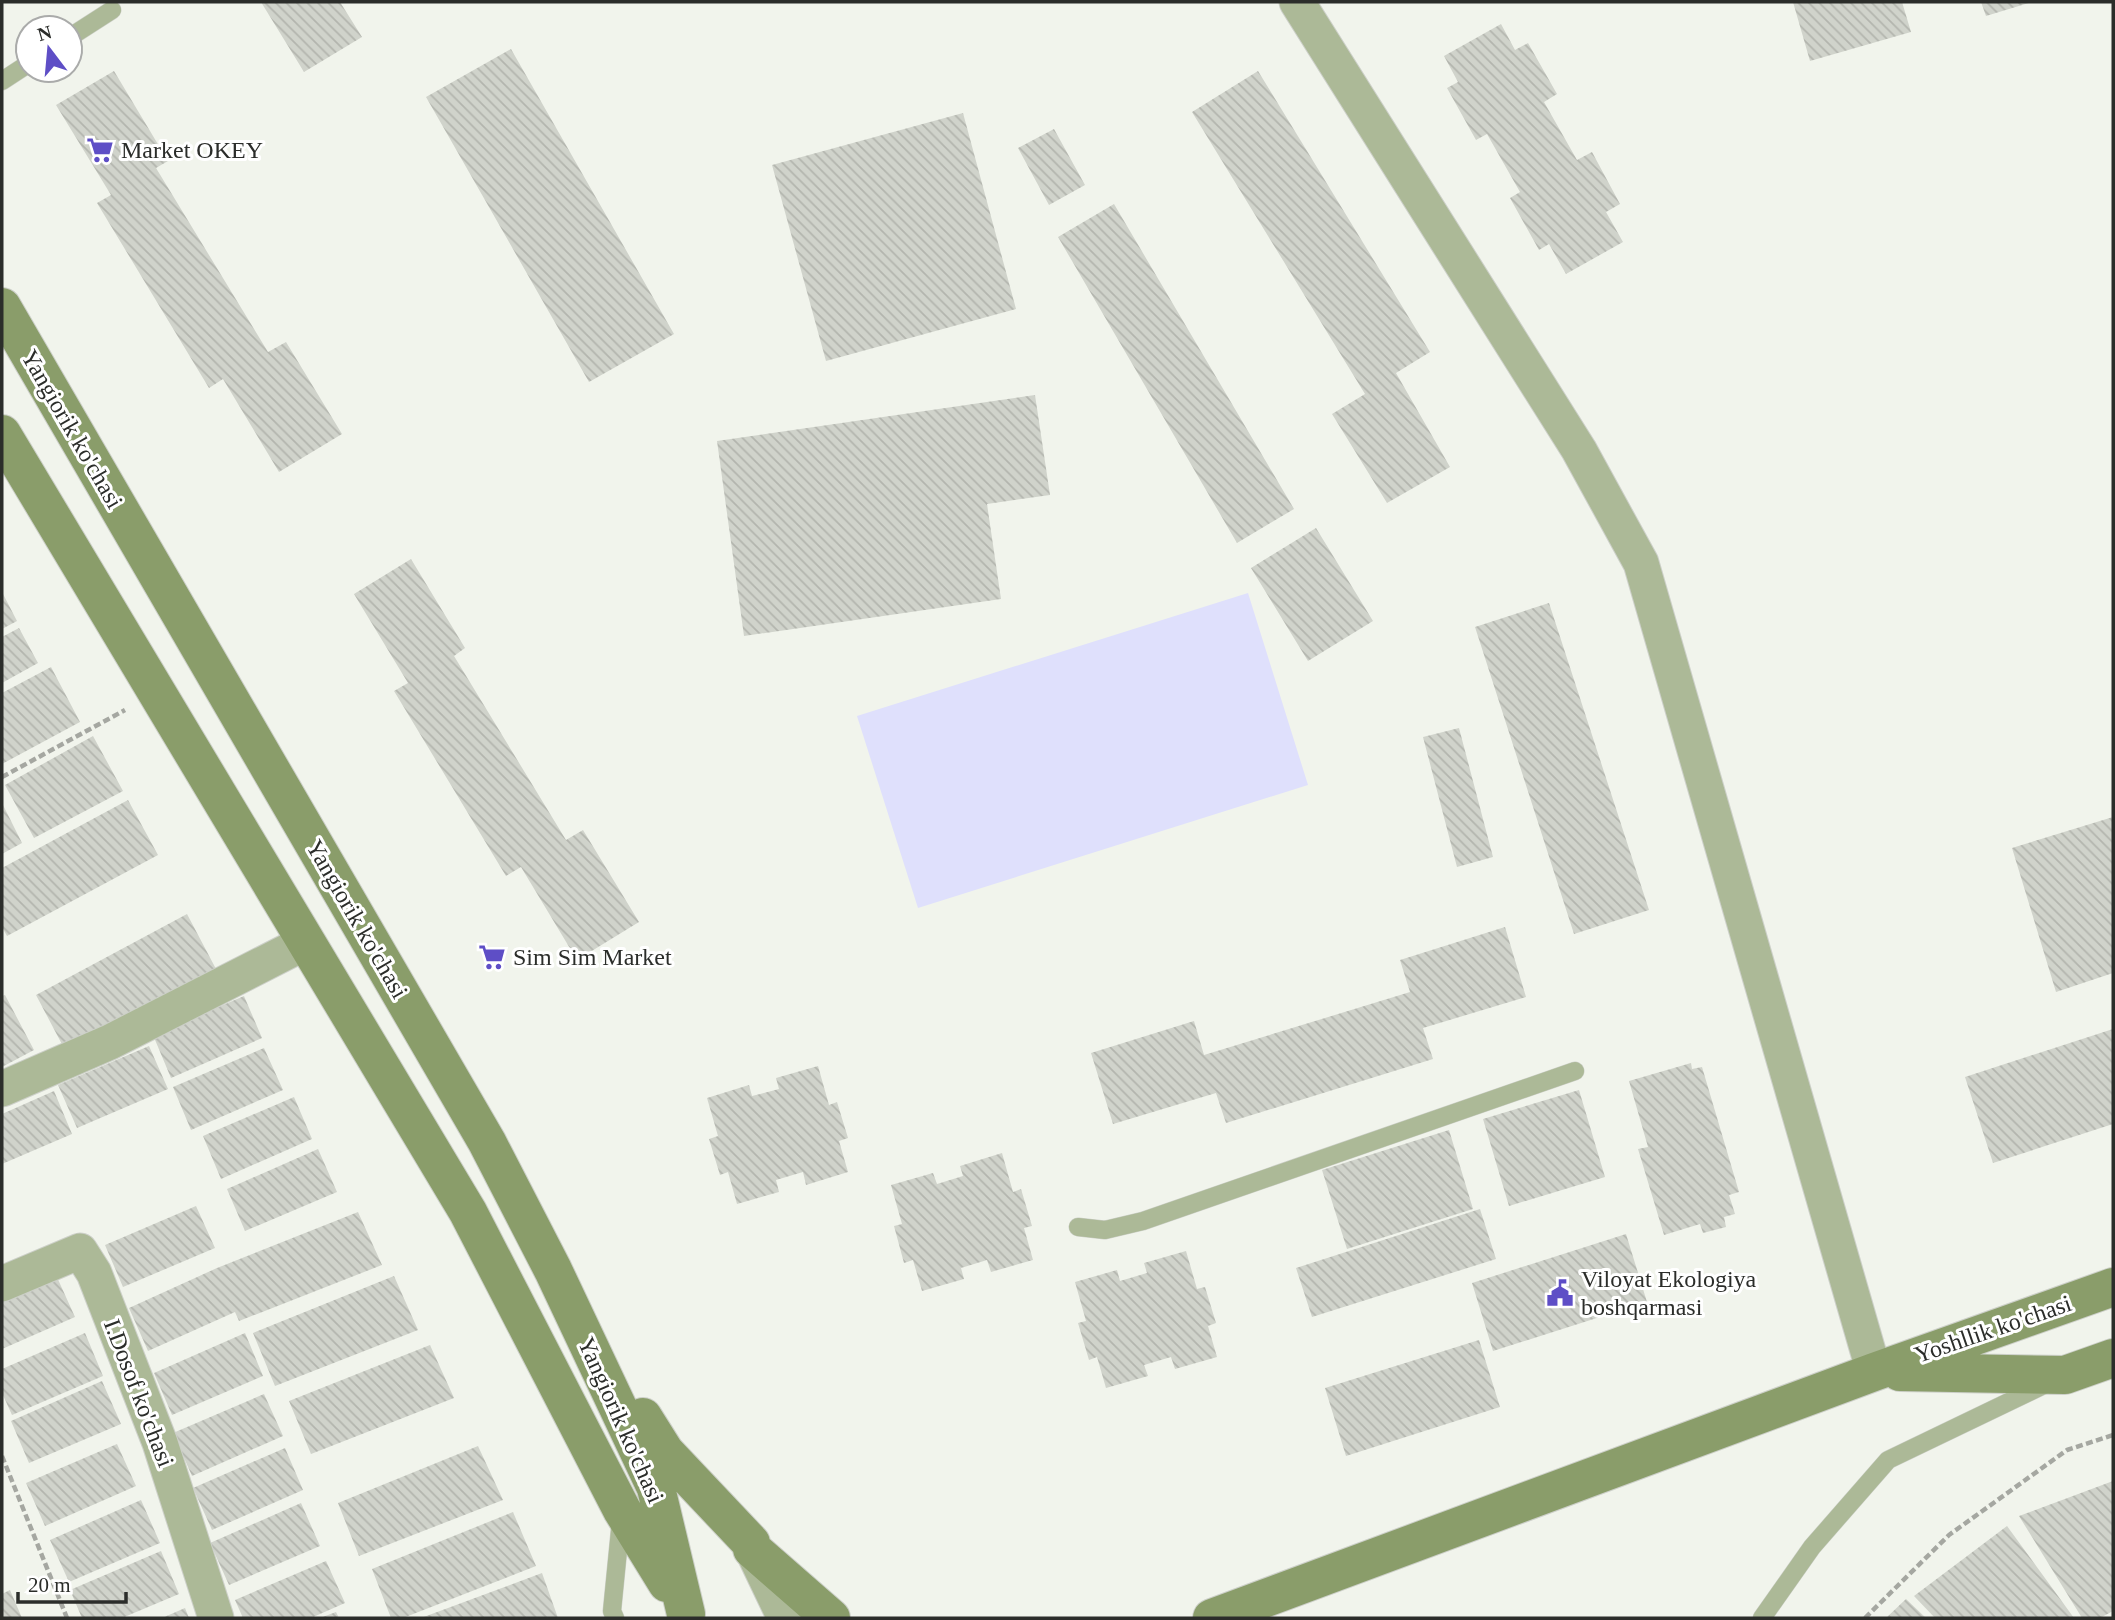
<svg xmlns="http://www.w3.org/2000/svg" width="2115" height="1620" font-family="'Times New Roman',serif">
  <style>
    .pitch { fill: #dfe0fc }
    .building { fill: url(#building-back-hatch) }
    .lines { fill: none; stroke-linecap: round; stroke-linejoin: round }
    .service-casing { stroke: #cdd0c9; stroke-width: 19 }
    .minor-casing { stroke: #cdd0c9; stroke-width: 37 }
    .secondary-casing { stroke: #cdd0c9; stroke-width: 40 }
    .path { stroke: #a5a7a1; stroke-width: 4.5; stroke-dasharray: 7 3.5; stroke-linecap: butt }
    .service { stroke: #acb997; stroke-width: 18 }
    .minor { stroke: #acb997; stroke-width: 35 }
    .secondary { stroke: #8a9d6a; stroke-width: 38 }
    .labels { text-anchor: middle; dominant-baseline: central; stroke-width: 6; stroke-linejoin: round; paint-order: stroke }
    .poi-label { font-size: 24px; fill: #2b2d2a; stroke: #fff; text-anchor: start }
    .street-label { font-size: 24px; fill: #2b2d2a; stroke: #fff }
  </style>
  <defs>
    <pattern id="building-back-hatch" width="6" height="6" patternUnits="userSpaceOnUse" patternTransform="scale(1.75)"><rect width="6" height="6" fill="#d0d3cb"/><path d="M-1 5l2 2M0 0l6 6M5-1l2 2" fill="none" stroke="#b3b5ae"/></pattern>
  </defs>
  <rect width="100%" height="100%" fill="#f1f4ec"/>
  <path class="pitch" d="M 1248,593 L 1308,785 L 918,908 L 857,716 Z"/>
  <path class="building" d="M 261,2 L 340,2 L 362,37 L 304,72 Z
    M 1793,2 L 1902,2 L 1911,32 L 1810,61 Z
    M 1981,2 L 2032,2 L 1986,16 Z
    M 1501,24 L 1515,50 L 1528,43 L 1557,94 L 1544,102 L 1577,160 L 1592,152 L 1620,204 L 1606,212 L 1623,242 L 1566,274 L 1549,244 L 1539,250 L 1510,198 L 1520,192 L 1487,134 L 1476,140 L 1447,88 L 1458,82 L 1444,56 Z
    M 511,49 L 674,334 L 589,382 L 426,97 Z
    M 114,71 L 168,161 L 156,168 L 268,352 L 286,342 L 342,434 L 279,472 L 223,379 L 209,388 L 97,203 L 111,195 L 56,105 Z
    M 1258,71 L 1430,352 L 1396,373 L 1450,467 L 1387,503 L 1332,414 L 1365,394 L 1192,112 Z
    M 963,113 L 1016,309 L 826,361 L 772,165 Z
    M 1054,129 L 1085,185 L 1049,205 L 1018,148 Z
    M 1114,204 L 1294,509 L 1237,543 L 1058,237 Z
    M 1035,395 L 1050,495 L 987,504 L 1001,599 L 744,636 L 717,441 Z
    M 1316,528 L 1373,621 L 1308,661 L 1251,568 Z
    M 411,559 L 465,648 L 454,656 L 566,840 L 583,830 L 639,922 L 577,960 L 521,867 L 506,876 L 394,691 L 408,683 L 354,594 Z
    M 2,592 L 17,621 L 2,629 Z
    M 1549,603 L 1649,910 L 1574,934 L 1475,627 Z
    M 19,628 L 38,663 L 2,683 L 2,637 Z
    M 51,667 L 80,722 L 2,764 L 2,693 Z
    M 1459,728 L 1493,857 L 1457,867 L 1423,737 Z
    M 93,736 L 123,791 L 34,838 L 5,785 Z
    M 128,800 L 158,855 L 7,936 L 2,927 L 2,868 Z
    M 2,803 L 22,843 L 2,854 Z
    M 2113,817 L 2113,973 L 2056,992 L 2012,848 Z
    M 187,914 L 216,969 L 65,1050 L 36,995 Z
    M 1505,927 L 1526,997 L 1423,1028 L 1433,1059 L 1226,1123 L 1216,1093 L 1113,1124 L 1091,1053 L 1194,1021 L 1204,1055 L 1410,992 L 1400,960 Z
    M 5,995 L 34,1050 L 2,1067 L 2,996 Z
    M 244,996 L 262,1038 L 171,1078 L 153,1035 Z
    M 2113,1029 L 2113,1124 L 1993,1163 L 1965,1077 Z
    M 149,1046 L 168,1089 L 77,1128 L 58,1085 Z
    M 264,1048 L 283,1090 L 191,1130 L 173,1087 Z
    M 1691,1063 L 1692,1069 L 1702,1067 L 1739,1192 L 1729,1195 L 1735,1214 L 1724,1217 L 1726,1227 L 1703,1233 L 1700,1224 L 1664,1235 L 1638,1149 L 1648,1147 L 1629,1081 Z
    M 818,1066 L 829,1105 L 837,1102 L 848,1138 L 839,1141 L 848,1172 L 806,1185 L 803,1172 L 776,1180 L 779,1192 L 737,1204 L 728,1172 L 720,1175 L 709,1139 L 718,1136 L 707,1098 L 749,1085 L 752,1096 L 779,1089 L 776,1078 Z
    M 1579,1090 L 1605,1177 L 1509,1206 L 1483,1119 Z
    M 54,1091 L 72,1134 L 2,1164 L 2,1114 Z
    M 294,1097 L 312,1139 L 221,1179 L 203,1136 Z
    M 1449,1130 L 1473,1209 L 1347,1249 L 1322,1170 Z
    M 318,1149 L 337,1192 L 245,1231 L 227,1189 Z
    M 1002,1153 L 1013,1192 L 1021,1189 L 1032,1226 L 1024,1228 L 1033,1260 L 991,1272 L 987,1260 L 961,1268 L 964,1279 L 922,1291 L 913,1260 L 904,1263 L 894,1226 L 902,1224 L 891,1185 L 933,1173 L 937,1184 L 963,1176 L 960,1166 Z
    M 196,1206 L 215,1248 L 123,1287 L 105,1245 Z
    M 1480,1209 L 1496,1259 L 1312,1317 L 1296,1268 Z
    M 358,1212 L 382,1265 L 239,1321 L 235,1312 L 148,1351 L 129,1308 L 217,1268 Z
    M 1626,1234 L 1647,1302 L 1493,1351 L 1472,1283 Z
    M 1186,1251 L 1197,1289 L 1205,1287 L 1216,1323 L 1208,1326 L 1217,1357 L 1175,1369 L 1171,1357 L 1144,1365 L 1148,1376 L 1106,1388 L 1097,1357 L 1089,1360 L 1078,1323 L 1086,1321 L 1075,1282 L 1117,1270 L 1120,1281 L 1147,1273 L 1144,1263 Z
    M 56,1275 L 75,1317 L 2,1349 L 2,1298 Z
    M 394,1276 L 418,1330 L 275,1386 L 253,1333 Z
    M 85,1333 L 103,1376 L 12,1415 L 2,1393 L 2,1369 Z
    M 245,1333 L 263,1376 L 172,1415 L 154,1373 Z
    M 1479,1340 L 1500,1407 L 1346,1456 L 1325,1388 Z
    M 430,1345 L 454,1398 L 311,1454 L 289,1401 Z
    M 102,1381 L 121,1424 L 29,1463 L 11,1421 Z
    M 264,1394 L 283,1436 L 192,1476 L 173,1433 Z
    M 117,1444 L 136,1486 L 45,1526 L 26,1483 Z
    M 478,1446 L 503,1500 L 359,1556 L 338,1503 Z
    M 285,1448 L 303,1490 L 212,1530 L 193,1488 Z
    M 2113,1481 L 2113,1611 L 2100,1618 L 2082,1618 L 2019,1516 Z
    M 141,1500 L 160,1543 L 69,1582 L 50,1540 Z
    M 301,1503 L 320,1546 L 229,1585 L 210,1543 Z
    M 513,1512 L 536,1566 L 403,1618 L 391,1618 L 372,1569 Z
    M 2007,1526 L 2074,1618 L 1935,1618 L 1914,1596 Z
    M 161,1551 L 179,1594 L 122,1618 L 82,1618 L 70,1590 Z
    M 326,1561 L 345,1603 L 311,1618 L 243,1618 L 235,1600 Z
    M 542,1573 L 558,1618 L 421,1618 Z
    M 10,1590 L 22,1618 L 2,1618 L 2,1594 Z
    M 1906,1599 L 1926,1618 L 1886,1618 Z
    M 185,1608 L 189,1618 L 162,1618 Z
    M 336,1612 L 339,1618 L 320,1618 Z"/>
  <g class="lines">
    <defs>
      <path id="service" d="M 70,37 L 112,10
        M 2,81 L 28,64
        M 1078,1227 L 1105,1230 L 1143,1221 L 1575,1071
        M 615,1618 L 612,1611 L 621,1520
        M 1762,1618 L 1812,1547 L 1888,1460 L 2046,1384"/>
      <path id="minor" d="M 1297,2 L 1579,450 L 1641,563 L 1874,1372
        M 2,1089 L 110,1042 L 306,942
        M 2,1284 L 80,1251 L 94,1273 L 160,1443 L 216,1618
        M 752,1549 L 785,1618"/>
      <path id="secondary" d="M 2,307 L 487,1142 L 553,1270 L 656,1488 L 686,1614
        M 2,434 L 468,1212 L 622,1510 L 667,1583
        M 1900,1372 L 2065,1375 L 2113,1358
        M 643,1417 L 665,1452 L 751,1543 L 752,1549 L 831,1618
        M 1212,1618 L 1874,1372 L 2113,1287"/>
    </defs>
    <use href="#service" class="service-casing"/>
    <use href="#minor" class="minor-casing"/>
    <use href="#secondary" class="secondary-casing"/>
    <path class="path" d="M 2,777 L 125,710
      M 2,1456 L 67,1618
      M 1865,1618 L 1949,1535 L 2067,1450 L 2113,1435"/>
    <use href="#service" class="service"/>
    <use href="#minor" class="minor"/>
    <use href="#secondary" class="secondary"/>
  </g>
  <defs>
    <symbol id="supermarket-bare" viewBox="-9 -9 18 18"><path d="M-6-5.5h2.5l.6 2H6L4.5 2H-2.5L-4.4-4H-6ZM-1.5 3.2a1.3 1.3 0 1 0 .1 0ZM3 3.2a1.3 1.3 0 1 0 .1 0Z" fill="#5e4ec6" stroke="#fff" stroke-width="2.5" paint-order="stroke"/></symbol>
    <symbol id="civic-bare" viewBox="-9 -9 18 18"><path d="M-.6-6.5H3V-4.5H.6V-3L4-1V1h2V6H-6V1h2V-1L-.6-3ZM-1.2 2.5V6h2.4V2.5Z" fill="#5e4ec6" stroke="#fff" stroke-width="2.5" paint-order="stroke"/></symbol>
  </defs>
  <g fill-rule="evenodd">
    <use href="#supermarket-bare" x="81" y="131" width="38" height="38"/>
    <use href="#supermarket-bare" x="473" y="938" width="38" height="38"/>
    <use href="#civic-bare" x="1541" y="1274" width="38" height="38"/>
  </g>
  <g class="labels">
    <g class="poi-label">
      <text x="121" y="150">Market OKEY</text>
      <text x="513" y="957">Sim Sim Market</text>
      <text x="1581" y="1279">Viloyat Ekologiya<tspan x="1581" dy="28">boshqarmasi</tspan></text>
    </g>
    <g class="street-label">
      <text transform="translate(72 429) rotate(60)">Yangiorik ko'chasi</text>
      <text transform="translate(357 919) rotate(60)">Yangiorik ko'chasi</text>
      <text transform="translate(1993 1329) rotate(-19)">Yoshllik ko'chasi</text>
      <text transform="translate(139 1393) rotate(69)">I.Dosof ko'chasi</text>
      <text transform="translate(621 1420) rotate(66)">Yangiorik ko'chasi</text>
    </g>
  </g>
  <rect width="2115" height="1620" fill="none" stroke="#2b2d2a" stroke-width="7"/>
  <g transform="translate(49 49) rotate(344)"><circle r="33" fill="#ffffff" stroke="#aaabaa" stroke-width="2"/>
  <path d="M0-5L12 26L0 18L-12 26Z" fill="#5e4ec6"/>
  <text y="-10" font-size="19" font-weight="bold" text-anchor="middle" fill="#2b2d2a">N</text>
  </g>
  <path d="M18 1592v10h108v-10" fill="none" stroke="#2b2d2a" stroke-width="3.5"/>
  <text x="28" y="1592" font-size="21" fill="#2b2d2a" stroke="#ffffff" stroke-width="5" paint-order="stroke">20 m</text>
</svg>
